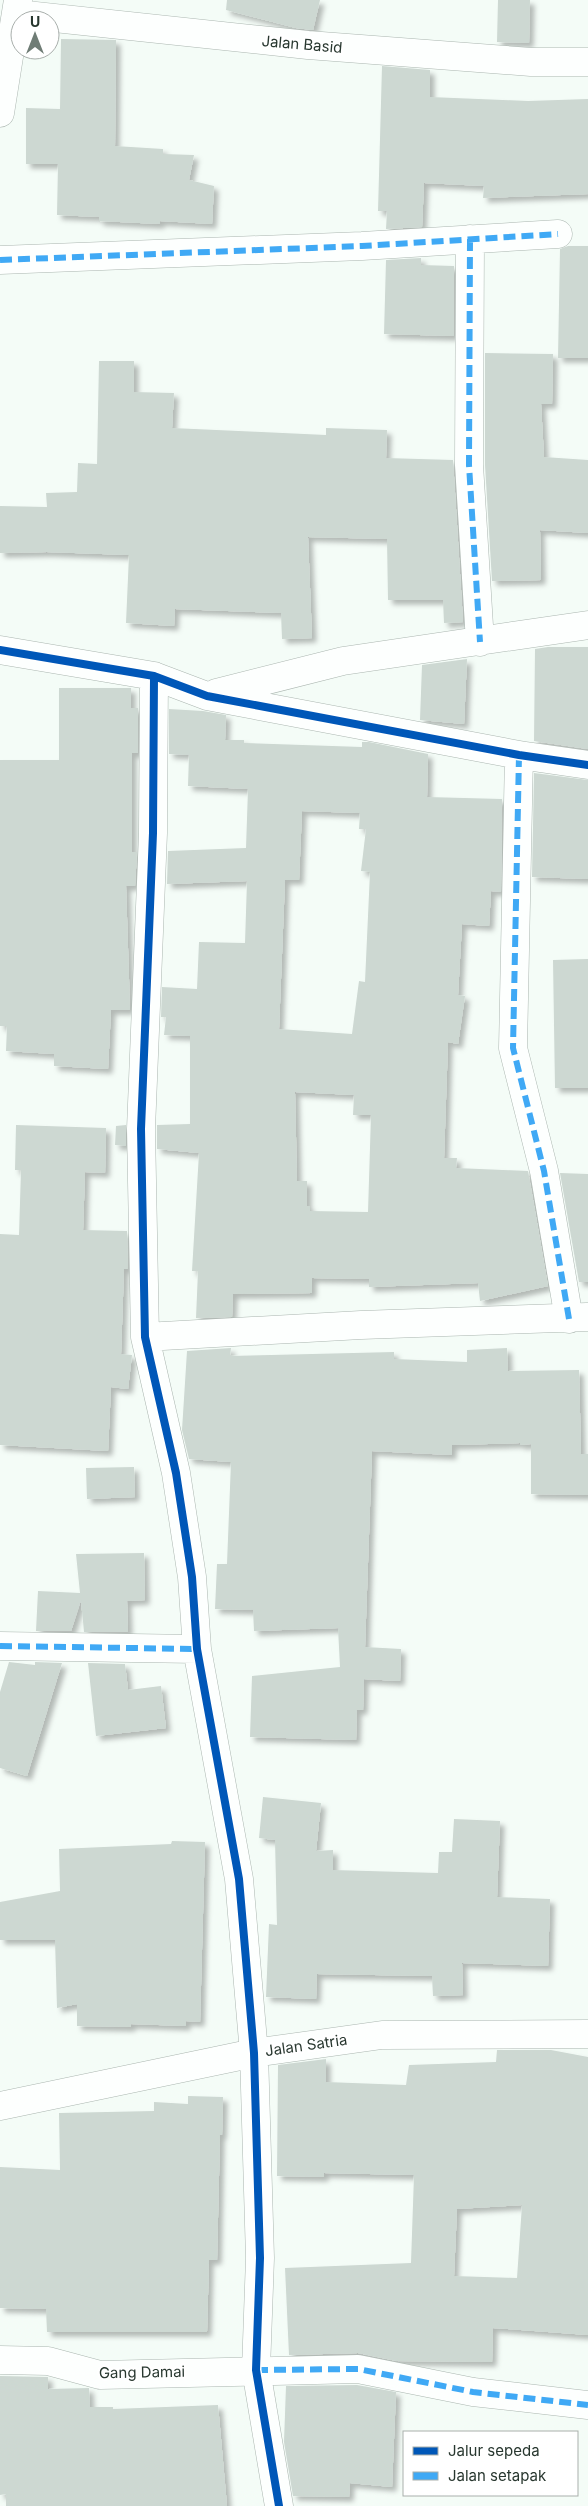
<svg xmlns="http://www.w3.org/2000/svg" width="588" height="2506" font-family="Inter,sans-serif">
  <style>
    .building { fill: #cdd8d2; fill-rule: evenodd; filter: url(#shadow) }
    .lines { fill: none; stroke-linecap: round; stroke-linejoin: round }
    .street-casing { stroke: #abb6b0; stroke-width: 29 }
    .secondary-casing { stroke: #abb6b0; stroke-width: 29 }
    .street { stroke: #fdfffe; stroke-width: 28 }
    .secondary { stroke: #fdfffe; stroke-width: 28 }
    .quiet { stroke: #3fa9f5; stroke-width: 6; stroke-dasharray: 12 6; stroke-linecap: butt }
    .cycleway-casing { stroke: #fff; stroke-width: 11 }
    .cycleway { stroke: #0057b8; stroke-width: 8 }
    .labels { text-anchor: middle; dominant-baseline: central; stroke-width: 5; stroke-linejoin: round; paint-order: stroke }
    .street-label { font-size: 15px; fill: #28372f; stroke: #fff }
  </style>
  <defs>
    <filter id="shadow"><feDropShadow dx="4.5" dy="4.5" stdDeviation="2.5" flood-color="#0004"/></filter>
  </defs>
  <rect width="100%" height="100%" fill="#f4fcf7"/>
  <path class="building" d="M 227,0 L 320,0 L 313,30 L 296,28 L 226,10 Z
    M 498,0 L 530,0 L 529,43 L 497,42 Z
    M 61,39 L 116,40 L 115,146 L 163,149 L 163,154 L 194,155 L 189,180 L 214,186 L 212,224 L 160,221 L 160,224 L 99,221 L 99,217 L 57,215 L 58,164 L 26,164 L 26,108 L 60,109 Z
    M 382,66 L 430,70 L 430,97 L 528,101 L 588,99 L 588,194 L 483,198 L 484,186 L 424,183 L 422,227 L 386,229 L 387,211 L 378,211 Z
    M 568,246 L 588,246 L 588,358 L 558,358 L 560,249 Z
    M 421,258 L 421,265 L 454,266 L 454,336 L 384,334 L 386,260 Z
    M 485,353 L 553,354 L 552,404 L 541,404 L 544,457 L 588,460 L 588,533 L 540,530 L 541,580 L 492,581 L 485,465 Z
    M 99,361 L 134,361 L 134,392 L 174,393 L 172,428 L 326,435 L 326,428 L 387,430 L 386,458 L 453,460 L 463,622 L 444,623 L 443,600 L 388,600 L 387,539 L 308,537 L 312,638 L 282,639 L 281,613 L 175,609 L 174,626 L 126,623 L 129,555 L 47,552 L 0,553 L 0,506 L 47,507 L 46,493 L 77,492 L 78,463 L 97,464 Z
    M 548,647 L 588,647 L 588,749 L 534,741 L 535,649 Z
    M 467,659 L 464,724 L 420,720 L 422,665 Z
    M 59,688 L 131,688 L 131,708 L 138,708 L 138,753 L 132,753 L 132,852 L 137,852 L 135,886 L 126,886 L 130,1010 L 111,1010 L 108,1069 L 54,1066 L 54,1054 L 6,1051 L 7,1026 L 0,1026 L 0,760 L 59,760 Z
    M 169,709 L 203,711 L 226,715 L 225,740 L 244,740 L 244,743 L 362,747 L 362,742 L 369,742 L 428,754 L 427,797 L 502,799 L 501,892 L 491,891 L 489,926 L 462,924 L 458,995 L 465,996 L 458,1044 L 448,1042 L 444,1158 L 457,1158 L 456,1168 L 528,1171 L 548,1286 L 480,1301 L 478,1283 L 369,1287 L 369,1279 L 312,1278 L 312,1293 L 233,1294 L 232,1317 L 196,1318 L 198,1271 L 192,1271 L 199,1153 L 157,1149 L 157,1125 L 190,1124 L 190,1036 L 164,1035 L 166,1017 L 161,1017 L 162,987 L 197,989 L 199,942 L 245,943 L 247,881 L 167,884 L 168,851 L 246,848 L 248,789 L 188,786 L 189,755 L 169,754 ZM 302,811 L 360,813 L 359,829 L 366,829 L 361,871 L 370,872 L 365,982 L 359,981 L 352,1034 L 279,1029 L 285,880 L 299,880 ZM 295,1092 L 354,1095 L 353,1115 L 371,1115 L 368,1212 L 310,1211 L 310,1206 L 307,1206 L 307,1181 L 297,1181 Z
    M 534,773 L 588,780 L 588,879 L 532,877 Z
    M 588,959 L 588,1088 L 555,1088 L 553,960 Z
    M 16,1125 L 106,1128 L 105,1173 L 85,1172 L 83,1230 L 127,1231 L 128,1269 L 124,1269 L 121,1354 L 132,1355 L 128,1389 L 111,1387 L 108,1451 L 0,1445 L 0,1234 L 19,1235 L 21,1170 L 15,1170 Z
    M 126,1125 L 126,1146 L 115,1145 L 116,1126 Z
    M 560,1173 L 588,1174 L 588,1282 L 579,1282 Z
    M 231,1348 L 230,1356 L 394,1352 L 394,1359 L 467,1362 L 467,1350 L 507,1348 L 508,1371 L 579,1370 L 581,1454 L 588,1454 L 588,1495 L 531,1494 L 531,1444 L 520,1445 L 520,1443 L 452,1445 L 452,1455 L 372,1451 L 365,1647 L 401,1649 L 400,1681 L 364,1679 L 363,1710 L 357,1710 L 356,1740 L 250,1737 L 252,1676 L 340,1667 L 338,1628 L 254,1631 L 253,1610 L 215,1609 L 217,1564 L 227,1564 L 231,1462 L 189,1459 L 182,1430 L 187,1351 Z
    M 134,1467 L 135,1497 L 87,1499 L 86,1468 Z
    M 144,1553 L 145,1600 L 127,1601 L 128,1632 L 84,1632 L 81,1600 L 71,1631 L 36,1631 L 38,1591 L 80,1593 L 76,1554 Z
    M 9,1662 L 35,1665 L 35,1662 L 62,1663 L 27,1776 L 0,1768 L 0,1692 Z
    M 88,1663 L 125,1664 L 128,1690 L 161,1686 L 166,1728 L 96,1736 Z
    M 263,1797 L 321,1803 L 316,1851 L 333,1850 L 333,1870 L 438,1873 L 439,1852 L 452,1852 L 454,1819 L 500,1821 L 497,1897 L 550,1899 L 548,1966 L 462,1963 L 463,1995 L 433,1996 L 432,1976 L 317,1974 L 316,1999 L 266,1997 L 269,1924 L 277,1925 L 275,1840 L 259,1838 Z
    M 172,1841 L 205,1842 L 200,2022 L 186,2021 L 186,2026 L 131,2024 L 131,2027 L 77,2026 L 77,2004 L 57,2008 L 55,1940 L 0,1940 L 0,1902 L 60,1891 L 59,1849 L 171,1844 Z
    M 497,2050 L 551,2050 L 588,2057 L 588,2335 L 493,2328 L 492,2362 L 397,2361 L 358,2353 L 289,2355 L 285,2268 L 411,2263 L 414,2175 L 324,2173 L 324,2177 L 277,2176 L 278,2065 L 326,2059 L 326,2082 L 406,2085 L 409,2065 L 496,2062 ZM 522,2205 L 517,2278 L 454,2276 L 457,2209 Z
    M 188,2096 L 223,2097 L 222,2135 L 220,2135 L 217,2260 L 209,2260 L 207,2332 L 47,2332 L 46,2309 L 0,2308 L 0,2167 L 60,2170 L 59,2113 L 154,2111 L 154,2102 L 188,2104 Z
    M 0,2376 L 48,2377 L 48,2389 L 89,2388 L 90,2407 L 113,2407 L 113,2409 L 218,2405 L 227,2506 L 6,2506 L 6,2494 L 0,2495 Z
    M 357,2385 L 396,2392 L 392,2487 L 350,2483 L 349,2497 L 293,2496 L 284,2442 L 286,2386 Z"/>
  <g class="lines">
    <defs>
      <path id="street" d="M 17,14 L 308,45 L 531,62 L 588,62
        M 0,113 L 18,0
        M 470,239 L 469,465 L 480,642
        M 0,260 L 362,246 L 558,234
        M 0,650 L 154,676 L 207,696 L 519,755 L 588,765
        M 154,676 L 153,833 L 141,1129 L 145,1337 L 176,1473 L 192,1577 L 197,1649 L 239,1879 L 254,2053
        M 216,693 L 343,661 L 588,625
        M 519,755 L 513,1048 L 544,1171 L 569,1319
        M 145,1337 L 361,1325 L 587,1317
        M 0,1646 L 197,1649
        M 0,2360 L 48,2361 L 100,2375 L 358,2369 L 473,2392 L 588,2405"/>
      <path id="secondary" d="M 254,2053 L 260,2258 L 256,2370 L 279,2506
        M 0,2106 L 254,2053 L 382,2035 L 588,2034"/>
    </defs>
    <use href="#street" class="street-casing"/>
    <use href="#secondary" class="secondary-casing"/>
    <use href="#street" class="street"/>
    <use href="#secondary" class="secondary"/>
    <path class="quiet" d="M 470,239 L 469,465 L 480,642
      M 0,260 L 362,246 L 558,234
      M 519,755 L 513,1048 L 544,1171 L 569,1319
      M 0,1646 L 197,1649
      M 256,2370 L 358,2369 L 473,2392 L 588,2405"/>
    <defs>
      <path id="cycleway" d="M 0,650 L 154,676 L 207,696 L 519,755 L 588,765
        M 154,676 L 153,833 L 141,1129 L 145,1337 L 176,1473 L 192,1577 L 197,1649 L 239,1879 L 254,2053 L 260,2258 L 256,2370 L 279,2506"/>
    </defs>
    <use href="#cycleway" class="cycleway-casing"/>
    <use href="#cycleway" class="cycleway"/>
  </g>
  <g class="labels">
    <g class="street-label">
      <text transform="translate(302 44) rotate(5)">Jalan Basid</text>
      <text transform="translate(306 2045) rotate(-8)">Jalan Satria</text>
      <text transform="translate(142 2372) rotate(-1)">Gang Damai</text>
    </g>
  </g>
  <rect x="403" y="2431" width="175" height="65" fill="#ffffff" stroke="#a9afac"/>
  <rect x="413" y="2447" width="25" height="8" fill="#0057b8" stroke="#a9afac"/>
  <text x="448" y="2456" font-size="15" fill="#28372f">Jalur sepeda</text>
  <rect x="413" y="2472" width="25" height="8" fill="#3fa9f5" stroke="#a9afac"/>
  <text x="448" y="2481" font-size="15" fill="#28372f">Jalan setapak</text>
  <g transform="translate(35 35)"><circle r="24" fill="#ffffff" stroke="#a9afac"/>
  <path d="M0-4L9 19L0 12L-9 19Z" fill="#6f7c75"/>
  <text y="-8" font-size="14" font-weight="bold" text-anchor="middle" fill="#28372f">U</text>
  </g>
</svg>
